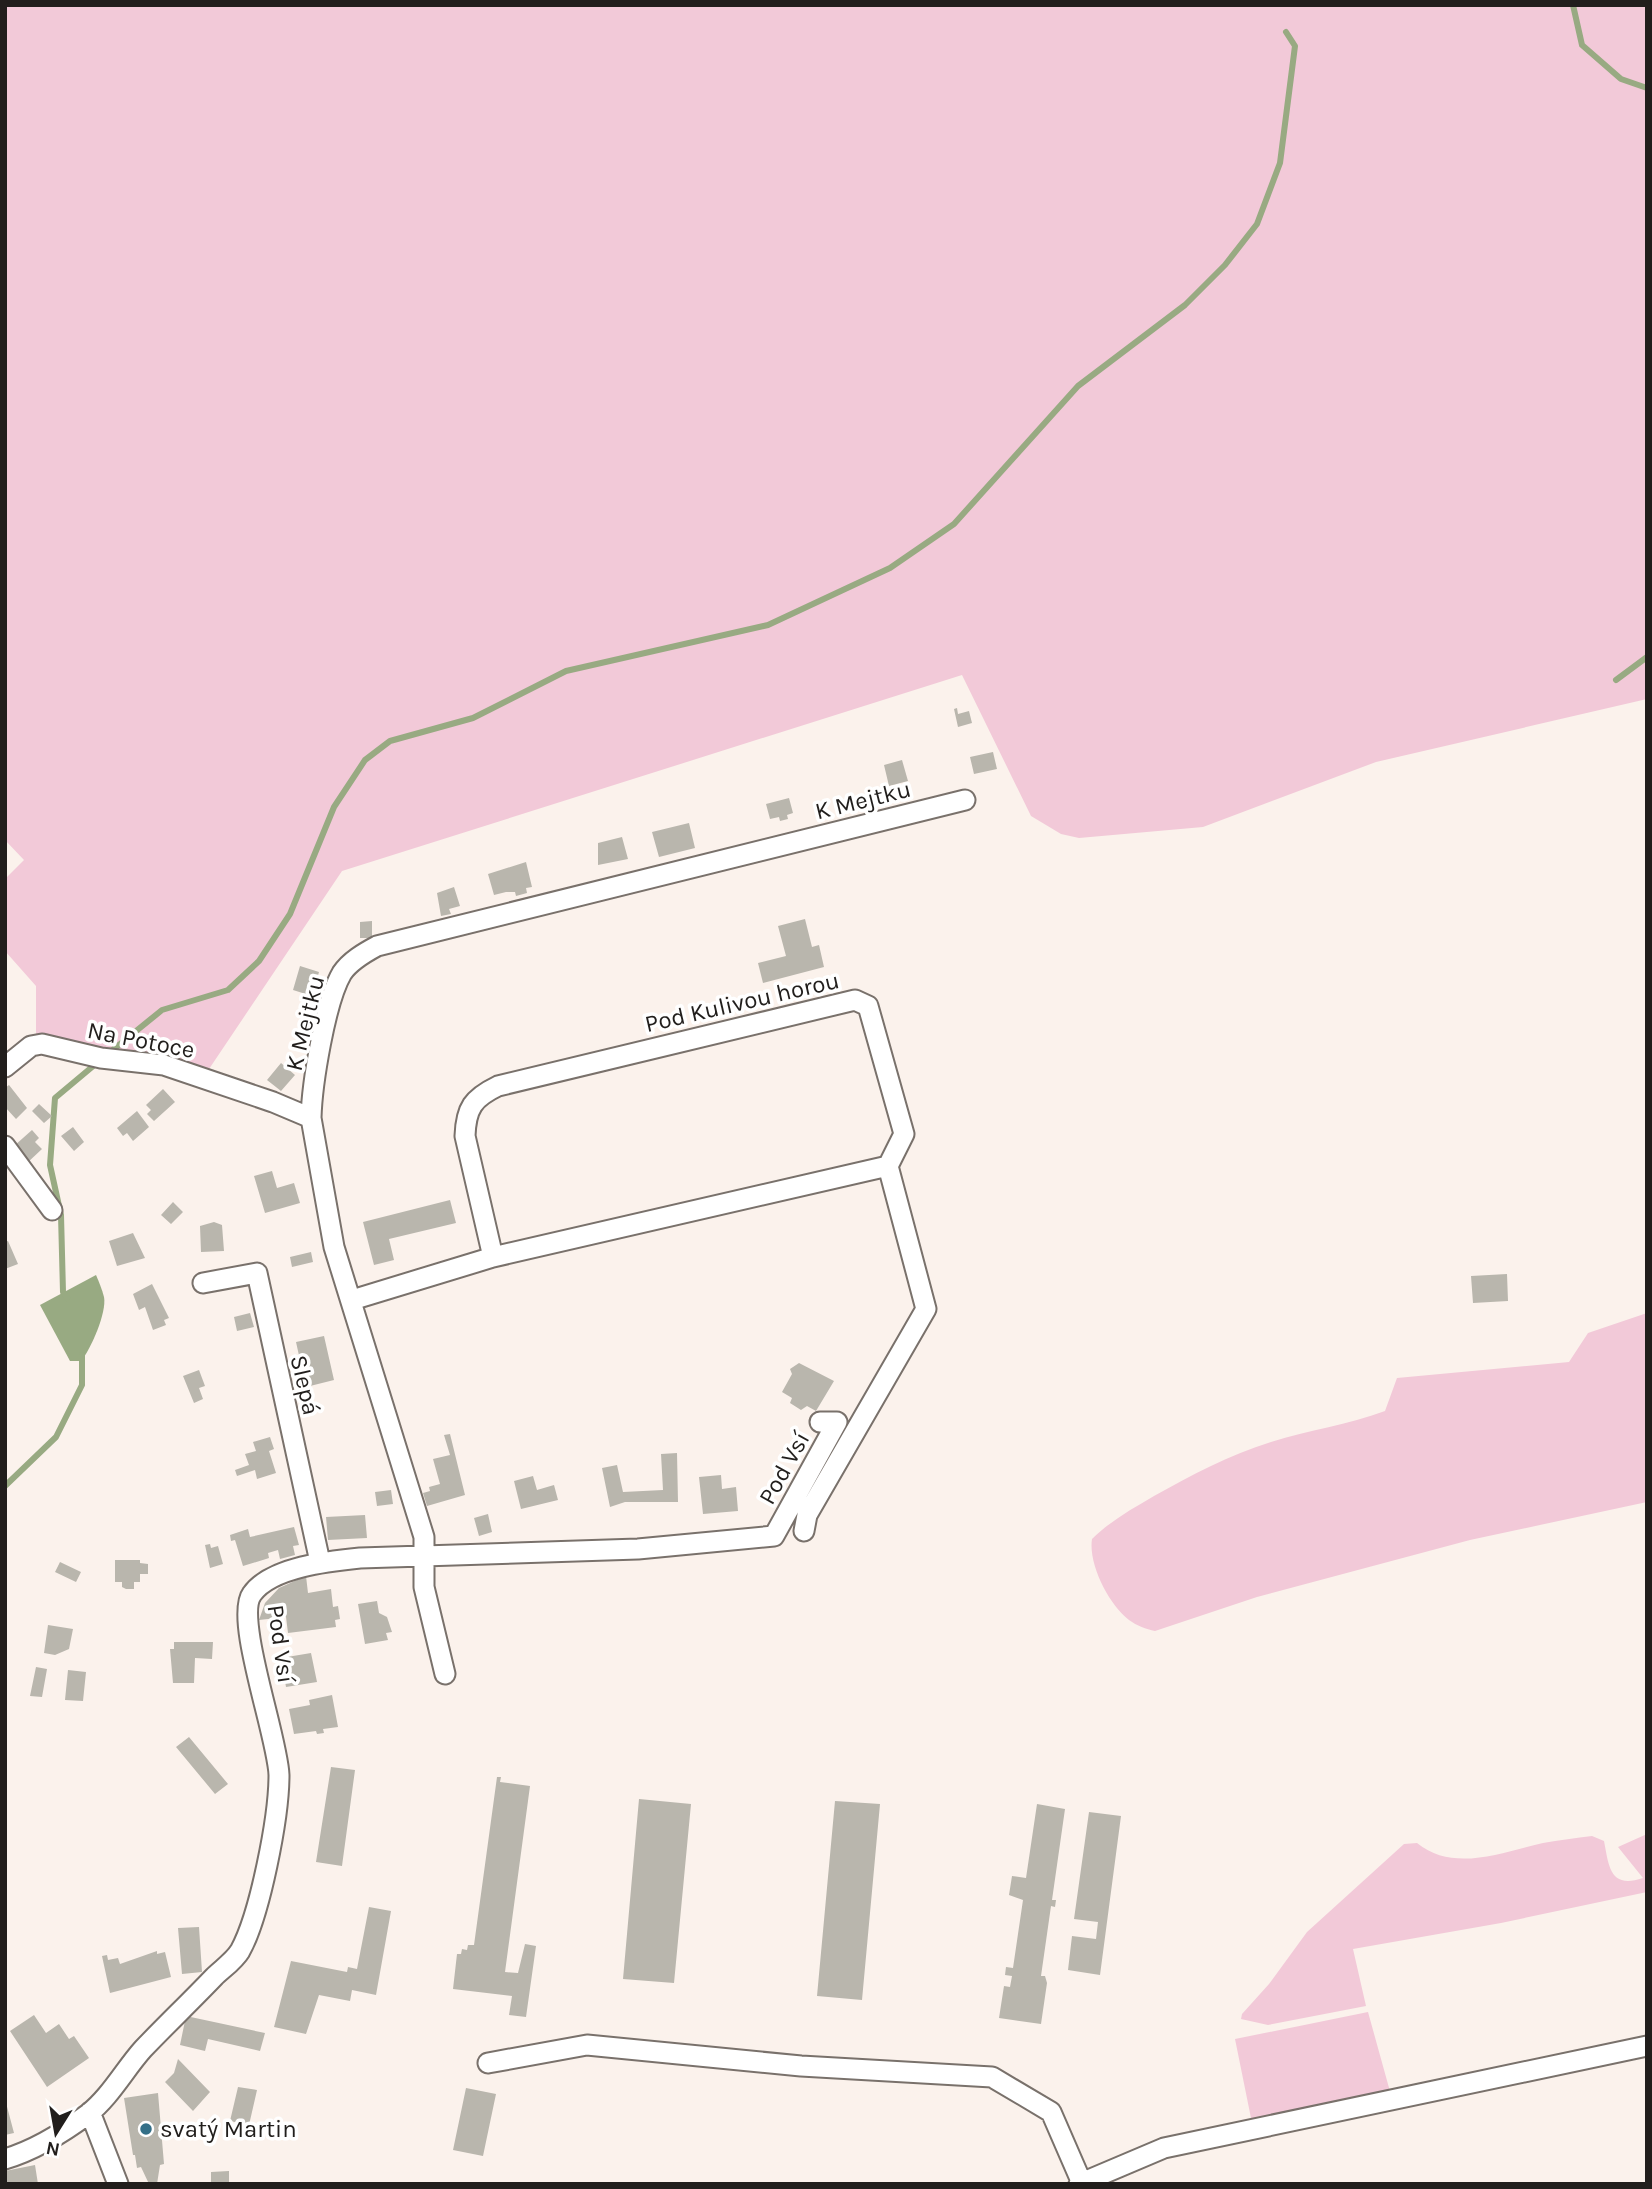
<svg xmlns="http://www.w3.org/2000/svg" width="1652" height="2189" font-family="Karla,sans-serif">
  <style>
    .green { fill: #f2c9d8 }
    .water { fill: #98aa82 }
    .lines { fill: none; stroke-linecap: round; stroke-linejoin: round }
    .stream { stroke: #98aa82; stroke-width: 6 }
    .building { fill: #b9b6ad }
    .minor-casing { stroke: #79716b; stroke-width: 23 }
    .minor { stroke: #fff; stroke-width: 19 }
    .poi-dot { fill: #336f87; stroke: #fff; stroke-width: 2.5 }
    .labels { text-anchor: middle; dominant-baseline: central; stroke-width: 7; stroke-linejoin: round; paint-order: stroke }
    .street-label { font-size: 24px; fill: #211e1c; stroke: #fff }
    .poi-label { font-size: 24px; fill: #211e1c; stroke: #fff; text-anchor: start }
  </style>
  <rect width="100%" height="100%" fill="#fbf2ec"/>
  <path class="green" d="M 5,5 L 1647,5 L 1647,699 L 1376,762 L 1203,827 L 1079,838 L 1061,834 L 1031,816 L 962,675 L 342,871 L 205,1075 L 36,1044 L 36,986 L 5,951 L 5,879 L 24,860 L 5,840 Z
    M 1647,1313 L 1647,1502 L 1470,1540 L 1257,1597 L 1155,1631 C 1146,1629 1137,1626 1129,1620 C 1109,1605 1088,1564 1092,1539 C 1110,1521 1132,1509 1154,1496 C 1192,1475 1229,1455 1271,1442 C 1309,1430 1348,1425 1385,1411 L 1397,1378 L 1569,1362 L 1588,1333 Z
    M 1647,1834 L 1647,1892 L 1501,1923 L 1353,1949 L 1366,2006 L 1268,2025 L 1241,2019 L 1242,2014 L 1269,1984 L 1307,1932 L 1404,1844 L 1417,1843 C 1454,1873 1502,1852 1543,1843 C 1559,1840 1576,1838 1592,1836 L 1604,1841 C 1609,1867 1610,1889 1643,1878 L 1618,1847 Z
    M 1368,2012 L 1391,2095 L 1252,2123 L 1235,2039 Z"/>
  <path class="water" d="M 96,1275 C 99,1282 102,1289 104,1297 C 107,1312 91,1349 81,1361 L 70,1361 L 40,1305 Z"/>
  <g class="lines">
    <path class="stream" d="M 1573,5 L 1582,45 L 1621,79 L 1647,88
      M 1616,680 L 1647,657
      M 109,1053 L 162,1010 L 228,990 L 259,961 L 290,914 L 334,807 L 365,760 L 390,741 L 473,718 L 566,671 L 768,625 L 890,568 L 954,524 L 1078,386 L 1185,305 L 1225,265 L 1257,224 L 1280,163 L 1295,46 L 1286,32
      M 67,1298 L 63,1292 L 61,1215 L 50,1165 L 55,1098 L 98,1062
      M 5,1486 L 56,1437 L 82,1385 L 82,1355"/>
  </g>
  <path class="building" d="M 957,708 L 958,714 L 969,711 L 972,723 L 958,727 L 954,709 Z
    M 993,752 L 997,769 L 974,774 L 970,757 Z
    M 902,760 L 908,781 L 889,786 L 884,765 Z
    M 789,798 L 793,813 L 787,815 L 788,819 L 780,821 L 779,817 L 770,819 L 766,804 Z
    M 689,823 L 695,848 L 659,857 L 652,832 Z
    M 622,837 L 628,859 L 598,865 L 598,843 Z
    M 526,862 L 532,887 L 526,888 L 527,893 L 516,896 L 515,892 L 506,892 L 494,895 L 488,874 Z
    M 454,887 L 460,906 L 449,909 L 451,914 L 441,916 L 437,893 Z
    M 805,919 L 812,947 L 819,945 L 824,967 L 763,983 L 758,963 L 786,956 L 778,926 Z
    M 372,921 L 372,938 L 360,938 L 360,922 Z
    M 300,966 L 319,972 L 312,996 L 293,990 Z
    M 281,1063 L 295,1075 L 281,1091 L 267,1080 Z
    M 9,1085 L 27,1108 L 16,1119 L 5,1107 L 5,1088 Z
    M 163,1089 L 175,1102 L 154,1121 L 147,1114 L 151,1110 L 146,1105 Z
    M 39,1104 L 52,1116 L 44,1123 L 32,1111 Z
    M 137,1111 L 149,1127 L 133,1141 L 127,1133 L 123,1136 L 117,1128 Z
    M 73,1127 L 84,1142 L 74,1151 L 61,1136 Z
    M 32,1130 L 39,1138 L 35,1142 L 42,1149 L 26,1164 L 14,1146 Z
    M 272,1171 L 277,1188 L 294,1183 L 300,1203 L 265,1213 L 254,1176 Z
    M 450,1200 L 456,1223 L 389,1239 L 394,1260 L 374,1265 L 363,1222 Z
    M 173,1202 L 183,1212 L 171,1224 L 161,1215 Z
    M 214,1222 L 222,1225 L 224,1251 L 201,1252 L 200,1226 Z
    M 133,1233 L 145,1258 L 117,1266 L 109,1241 Z
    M 8,1241 L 18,1264 L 5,1269 L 5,1242 Z
    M 311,1252 L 313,1262 L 292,1267 L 290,1257 Z
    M 1507,1274 L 1508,1301 L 1473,1303 L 1471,1276 Z
    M 152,1284 L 169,1318 L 164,1320 L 166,1325 L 153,1330 L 145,1307 L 139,1310 L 133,1294 Z
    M 250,1313 L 254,1327 L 237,1331 L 234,1317 Z
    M 324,1336 L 334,1380 L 306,1387 L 296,1342 Z
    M 799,1363 L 834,1381 L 816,1411 L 807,1406 L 801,1410 L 790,1403 L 792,1398 L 782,1392 L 792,1374 L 790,1369 Z
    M 199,1370 L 205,1386 L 199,1388 L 203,1399 L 194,1403 L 183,1376 Z
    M 450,1434 L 465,1495 L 427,1506 L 423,1493 L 430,1491 L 429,1487 L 440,1484 L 433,1459 L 450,1455 L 444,1435 Z
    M 270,1437 L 274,1449 L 269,1451 L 276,1473 L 257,1479 L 255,1470 L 237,1476 L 235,1470 L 249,1465 L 245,1454 L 256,1451 L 253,1442 Z
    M 677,1453 L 678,1502 L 625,1502 L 610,1507 L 602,1468 L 617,1465 L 623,1492 L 663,1490 L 661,1454 Z
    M 721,1475 L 722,1489 L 736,1487 L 738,1511 L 703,1514 L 699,1477 Z
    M 533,1476 L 537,1490 L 554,1485 L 558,1500 L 521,1509 L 514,1481 Z
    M 391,1490 L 393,1504 L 377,1506 L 375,1492 Z
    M 488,1514 L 492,1532 L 479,1536 L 474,1518 Z
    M 365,1515 L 367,1538 L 328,1540 L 326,1517 Z
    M 294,1527 L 299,1545 L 293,1546 L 295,1555 L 280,1559 L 278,1550 L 268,1553 L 269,1558 L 266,1559 L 243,1566 L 235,1540 L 231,1541 L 230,1535 L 248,1529 L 250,1537 Z
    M 210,1544 L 211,1548 L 218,1546 L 223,1564 L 210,1568 L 205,1545 Z
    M 115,1560 L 140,1560 L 140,1563 L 148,1564 L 148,1574 L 140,1574 L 140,1582 L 134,1582 L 134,1589 L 126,1589 L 122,1587 L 122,1582 L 115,1582 Z
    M 60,1562 L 81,1572 L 76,1582 L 55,1572 Z
    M 306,1576 L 308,1593 L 331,1589 L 333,1607 L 338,1606 L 340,1619 L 335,1620 L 336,1627 L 288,1633 L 286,1617 L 259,1620 L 265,1603 L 279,1588 Z
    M 377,1601 L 379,1613 L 387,1617 L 392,1632 L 386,1633 L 388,1640 L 365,1644 L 358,1604 Z
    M 48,1625 L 73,1629 L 69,1649 L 55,1655 L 44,1653 Z
    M 174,1642 L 213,1642 L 212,1659 L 195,1658 L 194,1683 L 173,1683 L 170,1649 L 174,1649 Z
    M 311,1653 L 317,1682 L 286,1687 L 281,1658 Z
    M 36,1667 L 47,1669 L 42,1697 L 30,1696 Z
    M 68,1670 L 86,1672 L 83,1701 L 65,1700 Z
    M 332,1695 L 338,1727 L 323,1729 L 324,1733 L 317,1734 L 316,1731 L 294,1734 L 289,1709 L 310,1705 L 309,1700 Z
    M 189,1737 L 228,1784 L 215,1794 L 176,1747 Z
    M 331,1767 L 355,1770 L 342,1866 L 316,1862 Z
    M 497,1777 L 501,1777 L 500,1782 L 530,1786 L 505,1972 L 518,1973 L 525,1944 L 536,1946 L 526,2017 L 509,2015 L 512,1996 L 453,1989 L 457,1954 L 461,1954 L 462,1949 L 467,1950 L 468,1945 L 474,1945 Z
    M 639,1799 L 691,1804 L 674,1983 L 623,1979 Z
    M 835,1801 L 880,1804 L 862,2000 L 817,1996 Z
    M 1037,1804 L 1065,1809 L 1052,1900 L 1056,1900 L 1055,1907 L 1051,1906 L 1041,1976 L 1045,1976 L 1047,1983 L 1041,2024 L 999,2018 L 1004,1986 L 1010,1987 L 1012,1976 L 1005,1975 L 1006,1967 L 1013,1968 L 1023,1900 L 1009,1895 L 1012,1876 L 1026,1878 Z
    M 1089,1812 L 1121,1816 L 1100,1975 L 1068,1970 L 1072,1936 L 1096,1939 L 1098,1922 L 1074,1919 Z
    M 369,1907 L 391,1911 L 376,1995 L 352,1990 L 350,2001 L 319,1995 L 306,2034 L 274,2027 L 291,1961 L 347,1972 L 348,1967 L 357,1969 Z
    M 199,1927 L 202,1972 L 182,1974 L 178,1928 Z
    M 157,1951 L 157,1954 L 165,1952 L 171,1977 L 110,1993 L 102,1956 L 107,1955 L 108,1960 L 118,1958 L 120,1964 Z
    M 34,2015 L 46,2033 L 59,2024 L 69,2039 L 74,2036 L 89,2058 L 47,2087 L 10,2031 Z
    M 186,2016 L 265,2033 L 260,2051 L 208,2039 L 205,2051 L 180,2045 Z
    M 178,2059 L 210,2092 L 193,2111 L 165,2082 L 174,2073 Z
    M 238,2087 L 257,2090 L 249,2125 L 230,2121 Z
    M 466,2088 L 496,2094 L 483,2156 L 453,2150 Z
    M 158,2093 L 164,2164 L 160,2165 L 157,2184 L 149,2184 L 141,2167 L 137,2168 L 135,2155 L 133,2155 L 124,2098 Z
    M 5,2099 L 14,2133 L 5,2135 Z
    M 35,2165 L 38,2184 L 5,2184 L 5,2171 Z
    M 229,2171 L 229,2184 L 211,2184 L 211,2172 Z"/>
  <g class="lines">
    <defs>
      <path id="minor" d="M 5,1067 L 31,1046 L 42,1044 L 101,1058 L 164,1065 L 273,1102 L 311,1118
        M 5,1146 L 52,1210
        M 203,1283 L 257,1273 L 320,1562
        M 352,1300 L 493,1257 L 888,1166 L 904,1134 L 868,1006 L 855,1000 L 498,1086 C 473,1098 466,1108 465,1136 L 493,1257
        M 804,1531 L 807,1515 L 926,1309 L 888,1166
        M 445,1674 L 424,1587 L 424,1537 L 334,1247 L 311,1118 C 312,1084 325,1002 342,973 C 350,961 364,953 377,946 L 965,800
        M 488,2063 L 587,2045 L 801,2066 L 992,2077 L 1051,2112 L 1081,2181
        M 90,2112 L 118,2184
        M 5,2159 C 35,2150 64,2132 88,2114 C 110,2097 125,2069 143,2049 C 166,2025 191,2001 214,1977 C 222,1969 234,1961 240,1951 C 260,1915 279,1817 279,1775 C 278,1738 234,1618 252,1594 C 271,1567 330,1561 360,1558 L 638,1549 L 774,1536 L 837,1422 L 820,1422
        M 1079,2184 L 1164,2148 L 1647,2046"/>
    </defs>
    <use href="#minor" class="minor-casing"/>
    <use href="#minor" class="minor"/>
  </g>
  <circle class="poi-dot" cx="146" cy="2129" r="7"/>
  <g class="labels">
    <g class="street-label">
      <text transform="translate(863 800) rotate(-14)">K Mejtku</text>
      <text transform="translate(742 1002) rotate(-13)">Pod Kulivou horou</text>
      <text transform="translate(305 1023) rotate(-76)">K Mejtku</text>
      <text transform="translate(141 1040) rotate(11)">Na Potoce</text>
      <text transform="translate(305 1385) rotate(77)">Slepá</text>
      <text transform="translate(784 1468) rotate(-61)">Pod Vsí</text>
      <text transform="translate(281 1644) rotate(82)">Pod Vsí</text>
    </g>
    <g class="poi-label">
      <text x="160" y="2129">svatý Martin</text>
    </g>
  </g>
  <rect width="1652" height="2189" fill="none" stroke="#211e1c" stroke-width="14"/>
  <g transform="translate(56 2133) rotate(191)" stroke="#ffffff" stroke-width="5" paint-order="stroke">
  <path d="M0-5L12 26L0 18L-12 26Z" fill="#211e1c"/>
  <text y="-10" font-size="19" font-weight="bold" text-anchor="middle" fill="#211e1c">N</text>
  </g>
</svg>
